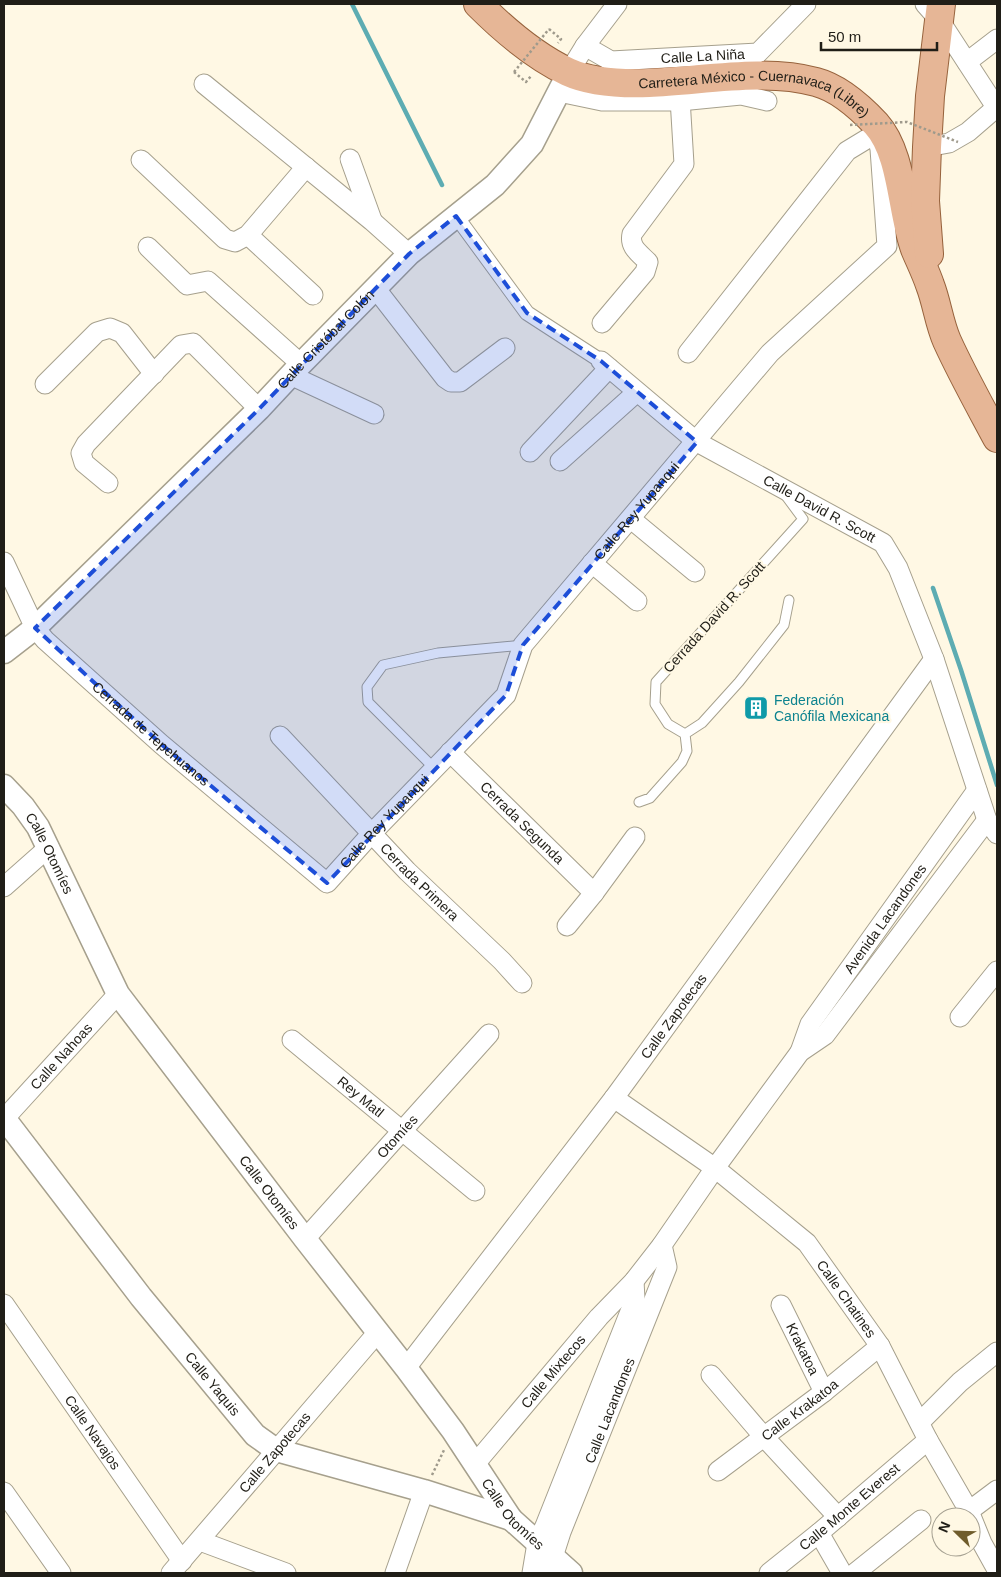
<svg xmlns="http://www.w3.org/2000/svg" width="1001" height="1577" font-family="Helvetica,sans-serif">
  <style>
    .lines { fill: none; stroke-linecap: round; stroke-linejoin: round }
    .stream { stroke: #5dacb2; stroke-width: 4.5 }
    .service-casing { stroke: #a6a08d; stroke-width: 11 }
    .pedestrian-casing { stroke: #a6a08d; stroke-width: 16 }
    .minor-casing { stroke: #a6a08d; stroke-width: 21 }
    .tertiary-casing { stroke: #a6a08d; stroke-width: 25 }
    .primary-casing { stroke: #96623c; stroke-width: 30 }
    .path { stroke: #9f9a8c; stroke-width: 2.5; stroke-dasharray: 2.5 2.5; stroke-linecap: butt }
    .service { stroke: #fff; stroke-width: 9 }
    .pedestrian { stroke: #fff; stroke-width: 14 }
    .minor { stroke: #fff; stroke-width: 19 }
    .tertiary { stroke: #fff; stroke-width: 22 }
    .primary { stroke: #e6b696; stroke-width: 28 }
    .path-bridge { stroke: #9f9a8c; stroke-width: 2.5; stroke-dasharray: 2.5 2.5; stroke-linecap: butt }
    .marked { fill: #1d4ed8; fill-opacity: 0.2; stroke: #1d4ed8; stroke-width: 4; stroke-dasharray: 10 6; stroke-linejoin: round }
    .labels { text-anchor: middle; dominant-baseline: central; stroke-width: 4.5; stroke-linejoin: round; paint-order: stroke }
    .street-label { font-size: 14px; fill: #201e17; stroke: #fff8e4 }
    .culture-label { font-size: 14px; fill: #0d838f; stroke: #fff8e4; text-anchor: start }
  </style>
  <rect width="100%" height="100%" fill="#fff8e4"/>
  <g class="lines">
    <path class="stream" d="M 352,4 L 442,185
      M 933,588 L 961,670 L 997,785"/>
    <defs>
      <path id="service" d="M 786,496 L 803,519 L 656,682 L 655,704 L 668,724 L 685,734 L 702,723 L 739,682 L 784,625 L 789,600
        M 434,768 L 368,702 L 367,687 L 383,665 L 438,653 L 523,645
        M 639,802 L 650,798 L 682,762 L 687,751 L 685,734"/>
      <path id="pedestrian" d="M 456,216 L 527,313 L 601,361"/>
      <g id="minor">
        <path d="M 925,4 L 940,21 L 996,107"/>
        <path id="s1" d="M 585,46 L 611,61 L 758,53 L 806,4"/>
        <path d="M 967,62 L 997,39"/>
        <path d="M 569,72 L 585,46 L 617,4"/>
        <path d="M 204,84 L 372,221 L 409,254"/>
        <path d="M 559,92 L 602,101 L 680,101 L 741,95 L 767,101"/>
        <path d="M 927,147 L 949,143 L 968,132 L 997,107"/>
        <path d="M 350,159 L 372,220"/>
        <path d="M 141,160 L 225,239 L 235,242 L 248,235 L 306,167"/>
        <path d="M 248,235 L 313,295"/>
        <path d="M 148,247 L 187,285 L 208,281 L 301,364"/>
        <path d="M 376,289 L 445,378 L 451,382 L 460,382 L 505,348"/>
        <path d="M 602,323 L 645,272 L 648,262 C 639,253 629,247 632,234 L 684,164 L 679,82"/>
        <path d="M 688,353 L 847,151 L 875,134"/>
        <path id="s2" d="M 601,361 L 697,442 L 883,543 L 898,568 L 934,659 L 987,820 L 997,834"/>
        <path d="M 290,375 L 374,414"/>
        <path d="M 45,384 L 97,332 L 110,328 L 122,333 L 154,374"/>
        <path d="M 530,452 L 609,368"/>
        <path d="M 560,461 L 637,392"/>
        <path d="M 108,483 L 84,463 L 81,453 L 86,444 L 181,345 L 193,343 L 259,409"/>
        <path d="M 631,519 L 695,572"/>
        <path id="s3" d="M 4,562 L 35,628 L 45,640 L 161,744 L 327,883 L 372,833 L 506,695 L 523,645 L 770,353 L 887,246 L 880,149 L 878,141"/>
        <path d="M 592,563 L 637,601"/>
        <path id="s4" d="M 280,736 L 407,871 L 502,961 L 522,983"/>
        <path id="s5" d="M 450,752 L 594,893"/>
        <path d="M 4,887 L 49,847"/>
        <path d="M 567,926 L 594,893 L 635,837"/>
        <path d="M 960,1017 L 997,971"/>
        <path id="s6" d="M 292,1040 L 475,1191"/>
        <path id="s7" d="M 800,1052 L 810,1024 L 977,790"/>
        <path id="s8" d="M 614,1098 L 715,1168 L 807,1243 L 880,1346 L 928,1440 L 969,1511 L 982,1543 L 997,1570"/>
        <path id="s9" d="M 4,1119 L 118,994"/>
        <path id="s10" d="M 305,1239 L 489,1034"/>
        <path id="s11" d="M 4,1304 L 182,1561"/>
        <path id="s12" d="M 781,1305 L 824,1392"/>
        <path id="s13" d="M 406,1368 L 614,1098 L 934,659"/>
        <path d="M 711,1375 L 764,1437 L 838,1517"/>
        <path d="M 920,1422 L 960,1382 L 997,1352"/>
        <path id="s14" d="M 475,1464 L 599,1317 L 634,1281 L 662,1245 L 715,1168 L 800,1052 L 825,1035 L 987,820"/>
        <path id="s15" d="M 718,1471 L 824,1392 L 880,1346"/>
        <path d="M 4,1492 L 61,1573"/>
        <path d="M 969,1511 L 997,1490"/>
        <path d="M 819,1533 L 842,1573"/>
        <path d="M 200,1541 L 286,1573"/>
        <path id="s16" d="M 171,1573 L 378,1332"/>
        <path d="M 395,1573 L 424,1491"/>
        <path d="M 532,1573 L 537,1543 L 545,1526 L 635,1299 L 634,1281"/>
        <path id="s17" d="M 543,1573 L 553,1557 L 561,1532 L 667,1267 L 662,1245"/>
        <path id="s18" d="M 769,1573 L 819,1533 L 928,1440"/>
        <path d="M 855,1573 L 921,1520"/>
      </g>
      <g id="tertiary">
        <path id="s19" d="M 4,652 L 35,628 L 259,409 L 301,364 L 409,254 L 495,185 L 532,144 L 569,72"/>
        <path id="s20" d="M 4,786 L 23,806 L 38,827 L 118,994 L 305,1239 L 406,1368 L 453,1431 L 511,1519 L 571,1573"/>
        <path id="s21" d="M 4,1118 L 141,1297 L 255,1435 L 276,1450 L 424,1491 L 511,1519"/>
      </g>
      <g id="primary">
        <path id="s22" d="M 478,4 C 504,30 534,56 568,72 C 592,83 622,84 649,83 C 702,81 764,68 816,82 C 839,88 860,107 876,124 C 903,154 901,211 915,249 C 920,261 926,273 930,285 C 937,303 939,323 947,341 C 962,374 980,406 997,438"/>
        <path d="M 929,254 L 925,201 L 927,147 L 930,96 L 941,4"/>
      </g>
    </defs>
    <use href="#service" class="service-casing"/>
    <use href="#pedestrian" class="pedestrian-casing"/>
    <use href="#minor" class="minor-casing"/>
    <use href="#tertiary" class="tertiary-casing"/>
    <use href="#primary" class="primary-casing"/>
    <path class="path" d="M 549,29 L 561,39 L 558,43
      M 514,72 L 526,82 L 531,76
      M 432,1475 L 444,1450"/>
    <use href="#service" class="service"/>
    <use href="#pedestrian" class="pedestrian"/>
    <use href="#minor" class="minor"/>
    <use href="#tertiary" class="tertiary"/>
    <use href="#primary" class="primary"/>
    <path class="path-bridge" d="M 514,72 L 549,29
      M 850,125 L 907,122 L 958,142"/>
  </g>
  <path class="marked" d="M 456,216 L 527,313 L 601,361 L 697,442 L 523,645 L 506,695 L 327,883 L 161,744 L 35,628 L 259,409 L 409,254 Z"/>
  <defs>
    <symbol id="building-square" viewBox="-11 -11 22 22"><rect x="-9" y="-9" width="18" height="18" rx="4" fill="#0f9aa8" stroke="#fff8e4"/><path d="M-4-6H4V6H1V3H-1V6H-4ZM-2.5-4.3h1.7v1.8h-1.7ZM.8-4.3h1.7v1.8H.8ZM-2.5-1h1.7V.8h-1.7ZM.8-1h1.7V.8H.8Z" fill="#fff"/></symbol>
  </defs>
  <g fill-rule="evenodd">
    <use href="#building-square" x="742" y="694" width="28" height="28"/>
  </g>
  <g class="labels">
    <g class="street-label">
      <text stroke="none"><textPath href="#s1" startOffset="122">Calle La Niña</textPath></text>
      <text stroke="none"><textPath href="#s22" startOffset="305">Carretera México - Cuernavaca (Libre)</textPath></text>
      <text stroke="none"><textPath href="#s19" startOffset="449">Calle Cristóbal Colón</textPath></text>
      <text stroke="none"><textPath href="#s2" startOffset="265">Calle David R. Scott</textPath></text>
      <text stroke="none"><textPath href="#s3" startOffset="949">Calle Rey Yupanqui</textPath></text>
      <text transform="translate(714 617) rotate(-48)">Cerrada David R. Scott</text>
      <text stroke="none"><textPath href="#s3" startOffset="230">Cerrada de Tepehuanos</textPath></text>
      <text stroke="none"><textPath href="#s3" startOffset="545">Calle Rey Yupanqui</textPath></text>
      <text stroke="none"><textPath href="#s5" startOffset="101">Cerrada Segunda</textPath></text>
      <text stroke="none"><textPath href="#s20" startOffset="82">Calle Otomíes</textPath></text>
      <text stroke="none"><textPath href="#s4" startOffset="202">Cerrada Primera</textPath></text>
      <text stroke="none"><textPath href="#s7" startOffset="159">Avenida Lacandones</textPath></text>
      <text stroke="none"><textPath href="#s13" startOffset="442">Calle Zapotecas</textPath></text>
      <text stroke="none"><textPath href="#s9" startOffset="85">Calle Nahoas</textPath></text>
      <text stroke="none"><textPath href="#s6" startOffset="89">Rey Matl</textPath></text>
      <text stroke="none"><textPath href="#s10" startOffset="138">Otomíes</textPath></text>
      <text stroke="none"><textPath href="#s20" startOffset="488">Calle Otomíes</textPath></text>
      <text stroke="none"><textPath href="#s8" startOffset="310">Calle Chatines</textPath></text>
      <text stroke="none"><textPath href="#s12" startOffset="49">Krakatoa</textPath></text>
      <text stroke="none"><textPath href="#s14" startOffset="121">Calle Mixtecos</textPath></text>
      <text stroke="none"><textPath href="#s21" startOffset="338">Calle Yaquis</textPath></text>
      <text stroke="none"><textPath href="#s15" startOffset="102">Calle Krakatoa</textPath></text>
      <text stroke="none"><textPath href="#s17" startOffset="176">Calle Lacandones</textPath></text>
      <text stroke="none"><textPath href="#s11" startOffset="156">Calle Navajos</textPath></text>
      <text stroke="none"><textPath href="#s16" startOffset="159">Calle Zapotecas</textPath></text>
      <text stroke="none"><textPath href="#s18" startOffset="104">Calle Monte Everest</textPath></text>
      <text stroke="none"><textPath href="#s20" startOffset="892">Calle Otomíes</textPath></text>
    </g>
    <g class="culture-label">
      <text x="774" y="700">Federación<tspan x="774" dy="16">Canófila Mexicana</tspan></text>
    </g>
  </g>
  <rect width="1001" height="1577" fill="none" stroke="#201e17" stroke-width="10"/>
  <g transform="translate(956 1532) rotate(293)"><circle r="24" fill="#fff8e4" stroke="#a6a192"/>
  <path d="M0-4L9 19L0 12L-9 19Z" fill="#6f5c2b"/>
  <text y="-8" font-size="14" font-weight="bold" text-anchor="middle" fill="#201e17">N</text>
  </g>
  <path d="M821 42v8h116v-8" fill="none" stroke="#201e17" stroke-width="2.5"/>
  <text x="828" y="42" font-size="15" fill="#201e17" stroke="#fff8e4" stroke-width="4" paint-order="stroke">50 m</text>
</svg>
